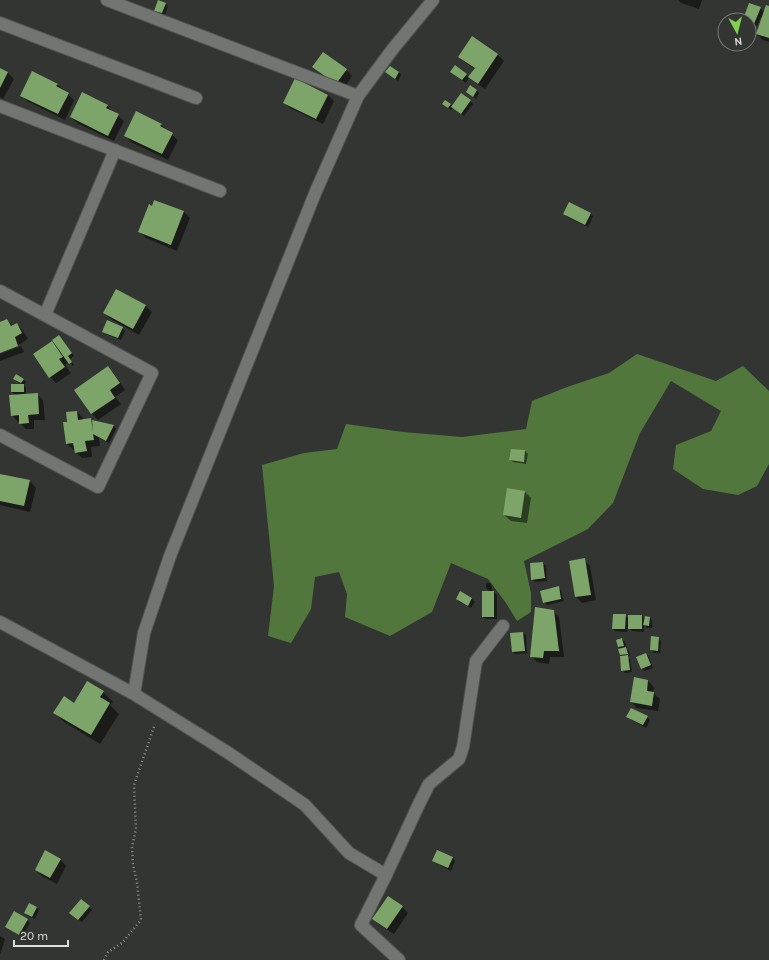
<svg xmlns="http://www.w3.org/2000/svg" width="769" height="960" font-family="Karla,sans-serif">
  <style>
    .forest { fill: #52773d }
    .shadow { fill: #0007 }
    .building { fill: #7ea569 }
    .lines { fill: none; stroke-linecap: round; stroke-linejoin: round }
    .minor-casing { stroke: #515350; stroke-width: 14 }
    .path { stroke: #90928f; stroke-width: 2.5; stroke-dasharray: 1 3; stroke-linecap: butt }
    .minor { stroke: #727571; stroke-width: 12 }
  </style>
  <rect width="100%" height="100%" fill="#333532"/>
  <path class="forest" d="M 637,354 L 716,381 L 743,366 L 769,391 L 769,464 L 757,486 L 738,495 L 703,489 L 673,469 L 676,445 L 711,431 L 721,411 L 671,381 L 640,433 L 613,503 L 588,529 L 524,561 L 531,593 L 531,612 L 517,621 L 506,603 L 488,579 L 451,563 L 432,612 L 390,636 L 345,617 L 347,594 L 339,572 L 315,577 L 311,609 L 291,643 L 268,636 L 274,586 L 262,465 L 304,453 L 337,449 L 346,424 L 403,432 L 462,437 L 526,429 L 532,401 L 567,387 L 609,373 Z"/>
  <path class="shadow" d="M 678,0 L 702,0 L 699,9 L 681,3 Z
    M 165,4 L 168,6 L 165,15 L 158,13 L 155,10 Z
    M 750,4 L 760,8 L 764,12 L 769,7 L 769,42 L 763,40 L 757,34 L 762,18 L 761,17 L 757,26 L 749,23 L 749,20 L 744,19 Z
    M 498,55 L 504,61 L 485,89 L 476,83 L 470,77 L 475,69 L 466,63 L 460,57 Z
    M 314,67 L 346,69 L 352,76 L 343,89 L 320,73 Z
    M 0,68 L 7,72 L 14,79 L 3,99 L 0,97 Z
    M 387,72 L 399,72 L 401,75 L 398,81 Z
    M 455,75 L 466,75 L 469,77 L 466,83 Z
    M 295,79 L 328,95 L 334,101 L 323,124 L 290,108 L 284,102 Z
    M 57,84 L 74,100 L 65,120 L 27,101 L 21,95 Z
    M 477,90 L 479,93 L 476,99 L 467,92 Z
    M 470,101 L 473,104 L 464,116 L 453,107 L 451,110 L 443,104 L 451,104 L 452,106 Z
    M 107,106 L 124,121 L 114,141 L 77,123 L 71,117 Z
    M 161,125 L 178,140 L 168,160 L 131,142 L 125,135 Z
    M 155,201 L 184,212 L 190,218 L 177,251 L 146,238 L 140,232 Z
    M 590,213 L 593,216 L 588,227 L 567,217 L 565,214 Z
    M 117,290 L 146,306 L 152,312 L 139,335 L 111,319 L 104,313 Z
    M 7,320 L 13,326 L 17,324 L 23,331 L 28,339 L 20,344 L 0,352 L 0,323 Z
    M 107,322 L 122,328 L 125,331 L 121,340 L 106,334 L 103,331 Z
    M 62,339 L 74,356 L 70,359 L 74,365 L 73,366 L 69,362 L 65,365 L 71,373 L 56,383 L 50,377 L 52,342 L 57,348 Z
    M 21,346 L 24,352 L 0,361 L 0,354 Z
    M 108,367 L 114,374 L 125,390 L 115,397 L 121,404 L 98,420 L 92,414 L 76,390 Z
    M 14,379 L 23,379 L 26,382 L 24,385 L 26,388 L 26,395 L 37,394 L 43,400 L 45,420 L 34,420 L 34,429 L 26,429 L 20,423 L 20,421 L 18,422 L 12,415 L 16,396 L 12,392 L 23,385 Z
    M 77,412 L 83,418 L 83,420 L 91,419 L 93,421 L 114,426 L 116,429 L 109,443 L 99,438 L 100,446 L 91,447 L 92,457 L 82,458 L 76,452 L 75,450 L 74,450 L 67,444 L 68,423 Z
    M 512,450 L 525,451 L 528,454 L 526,464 L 513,462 L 510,459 Z
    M 0,475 L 30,481 L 36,488 L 30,512 L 0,505 Z
    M 508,489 L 525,492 L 531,498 L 527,523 L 511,521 L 504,515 Z
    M 584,560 L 590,566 L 596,600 L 582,603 L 576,597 Z
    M 543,563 L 546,566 L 547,581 L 535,582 L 532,579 Z
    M 486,583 L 490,583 L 492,586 L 492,592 L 494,592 L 497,595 L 497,619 L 486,619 L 483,617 L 490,592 L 486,588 Z
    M 558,588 L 561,590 L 564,601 L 547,605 L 544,602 Z
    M 461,593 L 472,599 L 475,602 L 471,608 L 460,602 L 457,599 Z
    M 553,611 L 559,617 L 564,657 L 550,657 L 549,664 L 537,662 L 531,656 Z
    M 625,615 L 629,619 L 642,616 L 645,620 L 650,618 L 652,620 L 652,628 L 647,628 L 644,625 L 644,632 L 632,631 L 628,627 L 627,632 L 615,631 L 613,628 Z
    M 511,633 L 523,633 L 526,635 L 527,653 L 515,654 L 513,652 Z
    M 658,638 L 661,641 L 660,653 L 654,653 L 651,650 Z
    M 622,639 L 625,642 L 627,649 L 629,651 L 630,656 L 628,657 L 630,659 L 632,672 L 625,673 L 622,670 L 622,657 L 620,655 L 621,649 L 619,647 L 618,640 Z
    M 646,654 L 649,657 L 653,668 L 644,671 L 642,668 Z
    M 648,681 L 654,687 L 653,693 L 660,699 L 658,711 L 637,708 L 631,702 Z
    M 88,683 L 103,692 L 113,702 L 110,705 L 119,714 L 100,744 L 64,722 L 55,713 L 75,704 Z
    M 631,709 L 647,717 L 650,720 L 646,728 L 630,719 L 627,717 Z
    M 437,851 L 453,858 L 455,861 L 451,871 L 436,863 L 433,861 Z
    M 60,859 L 66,866 L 57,884 L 42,876 L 36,870 Z
    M 36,907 L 39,910 L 35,919 L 28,916 L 25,913 Z
    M 89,907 L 92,910 L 82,922 L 73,916 Z
    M 402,907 L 408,913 L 394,934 L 380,925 L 374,919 Z
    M 27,920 L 30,923 L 22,937 L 9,929 L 6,927 Z
    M 0,936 L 5,939 L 0,955 Z"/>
  <path class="building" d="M 158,0 L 166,3 L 162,13 L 154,11 Z
    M 749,3 L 761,7 L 754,24 L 749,22 L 749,20 L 743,19 Z
    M 766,5 L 769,6 L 769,38 L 756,34 Z
    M 472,36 L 498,54 L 478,84 L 468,77 L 475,68 L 458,57 Z
    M 323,52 L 347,69 L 336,84 L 312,67 Z
    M 455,65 L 467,74 L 462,80 L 450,72 Z
    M 390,66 L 399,72 L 395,79 L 385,72 Z
    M 0,68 L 8,72 L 0,88 Z
    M 32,71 L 58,84 L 56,86 L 69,93 L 58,114 L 20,96 Z
    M 295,78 L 328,95 L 316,119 L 283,103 Z
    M 470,85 L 477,90 L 473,97 L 466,92 Z
    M 82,92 L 108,105 L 106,108 L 119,114 L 108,136 L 70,117 Z
    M 461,93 L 471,100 L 461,114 L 451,107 Z
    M 445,100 L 451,104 L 448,108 L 442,104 Z
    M 136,111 L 162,124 L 160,126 L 173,133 L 162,154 L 124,136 Z
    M 154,200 L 184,211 L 171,245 L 138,232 L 149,204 L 152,206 Z
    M 569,202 L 591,213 L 585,225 L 563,214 Z
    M 116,289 L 146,305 L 133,329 L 103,313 Z
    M 7,319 L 11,326 L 17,323 L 22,333 L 15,337 L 18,346 L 0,353 L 0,322 Z
    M 107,320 L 123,327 L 118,338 L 102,332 Z
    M 59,335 L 72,353 L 68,356 L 72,362 L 69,364 L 52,340 Z
    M 52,341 L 63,357 L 59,359 L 65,367 L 49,378 L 33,354 Z
    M 108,366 L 120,383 L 110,390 L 115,398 L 91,414 L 74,390 Z
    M 16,374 L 24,379 L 21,383 L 13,379 Z
    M 11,384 L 24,384 L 24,392 L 11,392 Z
    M 38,393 L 39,414 L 28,415 L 29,423 L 19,424 L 19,415 L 11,416 L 9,395 Z
    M 77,411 L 78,420 L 91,418 L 93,432 L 92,420 L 114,425 L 106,441 L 93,434 L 94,440 L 85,441 L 87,451 L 75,453 L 73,443 L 66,444 L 63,422 L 67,422 L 66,412 Z
    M 511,449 L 525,450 L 524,462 L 509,460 Z
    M 0,474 L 30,480 L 24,506 L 0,501 Z
    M 507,488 L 525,491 L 521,518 L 503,515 Z
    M 585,558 L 591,595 L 575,597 L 569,561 Z
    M 543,562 L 545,578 L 531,580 L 530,563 Z
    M 559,586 L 561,599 L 543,603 L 540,591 Z
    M 460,591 L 472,598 L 468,606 L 456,599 Z
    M 482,591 L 494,591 L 494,617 L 482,617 Z
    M 535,607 L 554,610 L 559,651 L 544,651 L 543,658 L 530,657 Z
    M 613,614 L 626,614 L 625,629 L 612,629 Z
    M 628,615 L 642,615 L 642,629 L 628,629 Z
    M 645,616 L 650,617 L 649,626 L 643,625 Z
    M 523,632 L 525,651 L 512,652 L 510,633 Z
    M 651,636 L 659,637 L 658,651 L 650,650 Z
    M 622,638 L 624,646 L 618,647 L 616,640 Z
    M 626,647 L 628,654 L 620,655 L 618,649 Z
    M 646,653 L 651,665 L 641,669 L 636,657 Z
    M 628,655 L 630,670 L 621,671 L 620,656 Z
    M 634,677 L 648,680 L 647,691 L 654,692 L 652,706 L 630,702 Z
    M 87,681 L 104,691 L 100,697 L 110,703 L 91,735 L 53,713 L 64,696 L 74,703 Z
    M 631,708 L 648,716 L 643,725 L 626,717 Z
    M 45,850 L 61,859 L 50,878 L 35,870 Z
    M 437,850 L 453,857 L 448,868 L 432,861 Z
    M 388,896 L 403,906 L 387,929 L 372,919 Z
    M 81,899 L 90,906 L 78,920 L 69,913 Z
    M 29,903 L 37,907 L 32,917 L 24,913 Z
    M 14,911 L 28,919 L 19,935 L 5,927 Z"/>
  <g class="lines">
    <defs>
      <path id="minor" d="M 107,0 L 358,96
        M 0,23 L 196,98
        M 0,106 L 220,191
        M 0,291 L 152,373 L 98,487 L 0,435
        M 45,315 L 115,150
        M 0,622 L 134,694 L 227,752 L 305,805 L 349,853 L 386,875 L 361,925 L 399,960
        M 134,694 L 144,633 L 170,556 L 316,191 L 358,96 L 392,50 L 433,0
        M 386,875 L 418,806 L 429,784 L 459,759 L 463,747 L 476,661 L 503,626"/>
    </defs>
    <use href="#minor" class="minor-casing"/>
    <path class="path" d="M 104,960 L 108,952 L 122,943 L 141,920 L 137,882 L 133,865 L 132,847 L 136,829 L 134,785 L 155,724"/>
    <use href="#minor" class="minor"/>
  </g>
  <g transform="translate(737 32) rotate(173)"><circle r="19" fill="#333532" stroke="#777976"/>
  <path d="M0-3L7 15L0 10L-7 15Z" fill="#82d050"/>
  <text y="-6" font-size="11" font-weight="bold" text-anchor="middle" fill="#dddfdd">N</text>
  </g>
  <path d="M14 940v6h54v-6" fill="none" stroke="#dddfdd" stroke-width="2"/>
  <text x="20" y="940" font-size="12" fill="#dddfdd" stroke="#333532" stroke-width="3" paint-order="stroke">20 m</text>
</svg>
